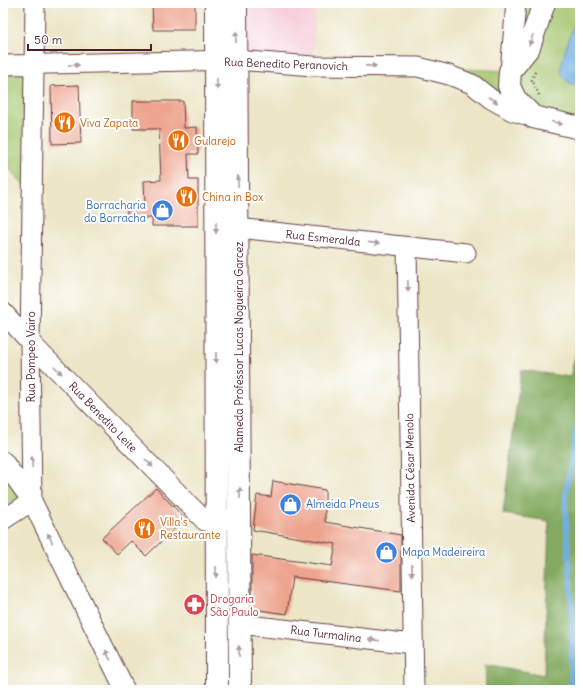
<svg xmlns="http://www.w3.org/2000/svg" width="583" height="693" font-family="Delius,sans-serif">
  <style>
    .built { fill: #f5cfda }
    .green { fill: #a4c46d; stroke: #77724c }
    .forest { fill: #83aa60; stroke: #666446 }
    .water { fill: #71aee3; stroke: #5e6687 }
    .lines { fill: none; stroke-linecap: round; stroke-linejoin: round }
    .stream { stroke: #71aee3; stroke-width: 5 }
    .building { fill: #eda38d }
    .street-casing { stroke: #623d42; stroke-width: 21 }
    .secondary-casing { stroke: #623d42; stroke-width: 24 }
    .path { stroke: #623d42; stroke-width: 2.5; stroke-dasharray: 1 3; stroke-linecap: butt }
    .street { stroke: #fff; stroke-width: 19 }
    .secondary { stroke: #fff; stroke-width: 22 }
    .oneway { fill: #ae9aa0 }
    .labels { text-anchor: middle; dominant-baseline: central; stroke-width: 4; stroke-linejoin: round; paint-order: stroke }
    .street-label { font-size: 11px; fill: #4a1f2b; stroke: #fff }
    .food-label { font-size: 11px; fill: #c56008; stroke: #fff; text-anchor: start }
    .shop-label { font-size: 11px; fill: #366cbe; stroke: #fff; text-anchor: start }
    .health-label { font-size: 11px; fill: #be3a42; stroke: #fff; text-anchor: start }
  </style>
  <rect width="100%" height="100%" fill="#fff"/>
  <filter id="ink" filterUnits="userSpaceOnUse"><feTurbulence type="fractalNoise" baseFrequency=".025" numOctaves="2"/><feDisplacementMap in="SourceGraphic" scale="8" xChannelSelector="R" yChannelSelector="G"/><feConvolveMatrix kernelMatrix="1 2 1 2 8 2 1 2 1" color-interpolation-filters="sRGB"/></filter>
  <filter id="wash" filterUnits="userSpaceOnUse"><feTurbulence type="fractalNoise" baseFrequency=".012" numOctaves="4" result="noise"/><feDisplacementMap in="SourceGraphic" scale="16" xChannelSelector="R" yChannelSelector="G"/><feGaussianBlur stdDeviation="0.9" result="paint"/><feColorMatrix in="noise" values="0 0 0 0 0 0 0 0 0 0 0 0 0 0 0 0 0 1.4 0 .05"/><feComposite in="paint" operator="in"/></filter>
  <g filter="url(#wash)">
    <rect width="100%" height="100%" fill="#ece5c6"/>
    <path class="built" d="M 236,3 L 316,3 L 313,66 L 236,60 Z"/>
    <path class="green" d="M 516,3 L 580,3 L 580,128 L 418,67 L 509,71 Z
      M 3,73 L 27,73 L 27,188 L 3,162 Z
      M 3,475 L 22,499 L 3,513 Z"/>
    <path class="forest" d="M 580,337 L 580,690 L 486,690 L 485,664 L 544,675 L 549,521 L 503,514 L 521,370 L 570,377 Z"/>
    <path class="water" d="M 580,9 L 580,86 C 573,84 566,83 562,75 C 557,64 576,22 580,9 Z"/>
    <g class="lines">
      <path class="stream" d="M 571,690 L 572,610 L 565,500 L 573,446 L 580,415"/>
    </g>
    <g id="blocks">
      <path class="building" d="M 152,3 L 195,3 L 195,30 L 153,30 Z
        M 79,85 L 81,143 L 52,144 L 51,86 Z
        M 133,101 L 183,101 L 184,128 L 197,127 L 198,154 L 188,154 L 189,180 L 198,180 L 198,226 L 152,226 L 152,218 L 127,218 L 127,204 L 145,204 L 144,181 L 161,180 L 159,129 L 133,129 Z
        M 273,481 L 325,490 L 325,522 L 401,535 L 401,591 L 292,577 L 287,614 L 252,609 L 252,555 L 332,566 L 336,544 L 253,530 L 257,495 L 271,497 Z
        M 156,488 L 185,519 L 146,556 L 131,541 L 117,554 L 102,538 Z"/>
    </g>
  </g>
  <g filter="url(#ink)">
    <use href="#blocks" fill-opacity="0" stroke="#623d42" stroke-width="1"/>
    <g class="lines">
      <defs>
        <path id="street" d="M 35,3 L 30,342 L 32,501 L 125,690
          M 3,65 L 236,60 L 313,66 L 418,67 L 449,75 L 472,84 L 491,99 L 512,111 L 533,117
          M 510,71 L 516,3
          M 238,228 L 466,253
          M 407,247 L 414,690
          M 3,312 L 30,342 L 205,521 L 216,518 L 231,519
          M 3,461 L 32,501
          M 3,520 L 32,501
          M 239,624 L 413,644"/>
        <path id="secondary" d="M 216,3 L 217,690
          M 236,3 L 240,690
          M 544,3 L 529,47 L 510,71 L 509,86 L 515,99 L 533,117 L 580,128"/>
      </defs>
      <use href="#street" class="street-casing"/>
      <use href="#secondary" class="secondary-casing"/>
      <path class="path" d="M 535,72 L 532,80 L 539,95"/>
      <use href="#street" class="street"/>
      <use href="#secondary" class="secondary"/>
    </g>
    <defs><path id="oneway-solid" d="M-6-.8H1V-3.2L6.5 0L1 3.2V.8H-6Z"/></defs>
    <g class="oneway">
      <use href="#oneway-solid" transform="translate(236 37) rotate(-90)"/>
      <use href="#oneway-solid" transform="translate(531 40) rotate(109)"/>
      <use href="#oneway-solid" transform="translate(74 65) rotate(-1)"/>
      <use href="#oneway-solid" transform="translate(371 66) rotate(1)"/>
      <use href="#oneway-solid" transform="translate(217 84) rotate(90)"/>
      <use href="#oneway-solid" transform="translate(493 100) rotate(33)"/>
      <use href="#oneway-solid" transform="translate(557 123) rotate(14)"/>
      <use href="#oneway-solid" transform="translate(238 181) rotate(-91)"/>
      <use href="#oneway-solid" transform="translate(216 228) rotate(90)"/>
      <use href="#oneway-solid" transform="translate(374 243) rotate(6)"/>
      <use href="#oneway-solid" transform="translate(408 286) rotate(89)"/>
      <use href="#oneway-solid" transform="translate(216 358) rotate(90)"/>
      <use href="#oneway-solid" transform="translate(58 370) rotate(46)"/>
      <use href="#oneway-solid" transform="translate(32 462) rotate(-91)"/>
      <use href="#oneway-solid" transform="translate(149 463) rotate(46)"/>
      <use href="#oneway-solid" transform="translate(240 493) rotate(-90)"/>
      <use href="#oneway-solid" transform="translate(50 538) rotate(-116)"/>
      <use href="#oneway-solid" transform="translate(412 570) rotate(89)"/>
      <use href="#oneway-solid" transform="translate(216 572) rotate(90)"/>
      <use href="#oneway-solid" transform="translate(374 640) rotate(-173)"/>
      <use href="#oneway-solid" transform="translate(239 651) rotate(-91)"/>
      <use href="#oneway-solid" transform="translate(108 655) rotate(-116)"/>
    </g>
  </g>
  <defs>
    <symbol id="restaurant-disc" viewBox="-11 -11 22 22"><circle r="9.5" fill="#e8710a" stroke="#fff"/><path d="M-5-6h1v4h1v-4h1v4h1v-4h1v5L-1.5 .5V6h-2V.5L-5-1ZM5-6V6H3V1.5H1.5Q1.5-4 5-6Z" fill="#fff"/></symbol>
    <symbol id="shop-disc" viewBox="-11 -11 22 22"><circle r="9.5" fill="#3f7fe0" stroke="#fff"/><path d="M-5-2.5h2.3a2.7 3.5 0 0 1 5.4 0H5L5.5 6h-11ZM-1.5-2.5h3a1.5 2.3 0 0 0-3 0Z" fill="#fff"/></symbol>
    <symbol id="pharmacy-disc" viewBox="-11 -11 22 22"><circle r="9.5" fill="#e0444e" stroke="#fff"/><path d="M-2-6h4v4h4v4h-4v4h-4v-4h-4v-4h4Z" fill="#fff"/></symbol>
  </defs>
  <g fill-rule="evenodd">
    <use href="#restaurant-disc" x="52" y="110" width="25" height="25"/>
    <use href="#restaurant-disc" x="166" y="128" width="25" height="25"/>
    <use href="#restaurant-disc" x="174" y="184" width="25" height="25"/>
    <use href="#shop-disc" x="150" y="198" width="25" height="25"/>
    <use href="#shop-disc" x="278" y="492" width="25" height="25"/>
    <use href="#restaurant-disc" x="132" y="516" width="25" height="25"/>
    <use href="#shop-disc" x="374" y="540" width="25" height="25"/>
    <use href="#pharmacy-disc" x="182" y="592" width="25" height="25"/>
  </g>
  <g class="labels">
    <g class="street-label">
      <text transform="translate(286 64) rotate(2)">Rua Benedito Peranovich</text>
      <text transform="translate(323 238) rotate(6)">Rua Esmeralda</text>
      <text transform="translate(239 347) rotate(-90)">Alameda Professor Lucas Nogueira Garcez</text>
      <text transform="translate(31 357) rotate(-90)">Rua Pompeo Vairo</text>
      <text transform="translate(103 417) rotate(46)">Rua Benedito Leite</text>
      <text transform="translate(410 468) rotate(-91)">Avenida César Menolo</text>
      <text transform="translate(326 634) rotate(7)">Rua Turmalina</text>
    </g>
    <g class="food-label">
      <text x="80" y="123">Viva Zapata</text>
      <text x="194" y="141">Gularejo</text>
      <text x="202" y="197">China in Box</text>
      <text x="160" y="522">Villa's<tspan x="160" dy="13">Restaurante</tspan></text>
    </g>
    <g class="shop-label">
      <text x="146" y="205" text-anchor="end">Borracharia<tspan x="146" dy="13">do Borracha</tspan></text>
      <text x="306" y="504">Almeida Pneus</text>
      <text x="402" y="552">Mapa Madeireira</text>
    </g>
    <g class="health-label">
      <text x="210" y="599">Drogaria<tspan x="210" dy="13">São Paulo</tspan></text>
    </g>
  </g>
  <rect width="583" height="693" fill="none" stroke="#fff" stroke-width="16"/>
  <path d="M28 44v6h123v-6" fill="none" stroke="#4a1f2b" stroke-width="2"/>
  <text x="34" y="44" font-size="12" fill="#4a1f2b" stroke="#ffffff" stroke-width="3" paint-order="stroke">50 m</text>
</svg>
